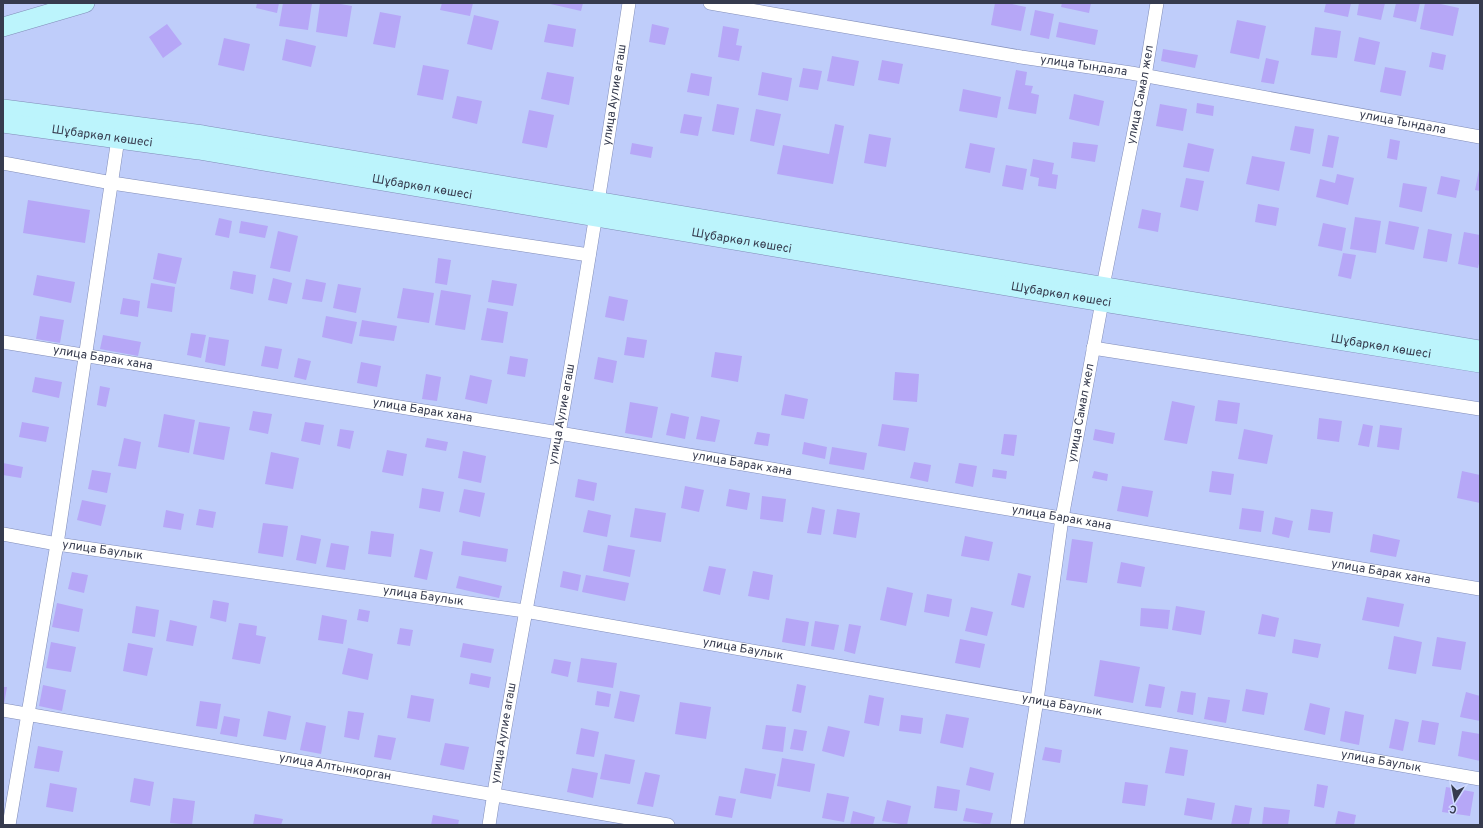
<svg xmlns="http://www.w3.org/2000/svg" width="1483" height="828" font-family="Overpass,sans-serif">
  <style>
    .building { fill: #b6a7f7 }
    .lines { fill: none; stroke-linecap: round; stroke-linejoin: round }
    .street-casing { stroke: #818db8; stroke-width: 14 }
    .secondary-casing { stroke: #818db8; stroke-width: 20 }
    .street { stroke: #fff; stroke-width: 13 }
    .secondary { stroke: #bcf4fc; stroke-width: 19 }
    .labels { text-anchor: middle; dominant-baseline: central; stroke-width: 3.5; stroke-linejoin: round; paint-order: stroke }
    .street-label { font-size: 12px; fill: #363b4e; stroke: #cfdaff }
  </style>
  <rect width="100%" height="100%" fill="#bfcdfa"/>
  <path class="building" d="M 257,3 L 279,3 L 277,13 L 256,8 Z
    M 283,3 L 312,3 L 308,30 L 279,26 Z
    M 320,3 L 335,3 L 352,6 L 347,37 L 316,32 Z
    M 442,3 L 473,3 L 470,16 L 440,10 Z
    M 546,3 L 583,3 L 581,11 Z
    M 995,3 L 1007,3 L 1026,7 L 1021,31 L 991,25 Z
    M 1062,3 L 1091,3 L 1089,13 L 1061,7 Z
    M 1326,3 L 1351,3 L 1348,17 L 1324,12 Z
    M 1359,3 L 1385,3 L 1381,20 L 1357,15 Z
    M 1396,3 L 1420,3 L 1416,22 L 1393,17 Z
    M 1425,3 L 1436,3 L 1459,8 L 1453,36 L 1420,29 Z
    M 1035,10 L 1054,14 L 1049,39 L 1030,35 Z
    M 380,12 L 401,16 L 395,48 L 373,44 Z
    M 474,15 L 499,21 L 492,50 L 467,44 Z
    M 1237,20 L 1266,26 L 1259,59 L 1230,53 Z
    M 1059,22 L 1098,30 L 1095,45 L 1056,37 Z
    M 167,24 L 182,44 L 163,58 L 149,37 Z
    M 548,24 L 576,29 L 573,47 L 544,42 Z
    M 652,24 L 669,28 L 665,45 L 649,42 Z
    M 723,26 L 739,29 L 736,45 L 742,46 L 739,61 L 718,57 Z
    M 1315,27 L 1341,31 L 1337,58 L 1311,55 Z
    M 1359,37 L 1380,42 L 1375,65 L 1354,61 Z
    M 224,38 L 250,44 L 244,71 L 218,65 Z
    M 286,39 L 316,46 L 311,67 L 282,60 Z
    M 1163,49 L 1198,55 L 1195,68 L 1161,61 Z
    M 1432,52 L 1446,55 L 1443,70 L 1429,67 Z
    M 832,56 L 859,61 L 854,86 L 827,81 Z
    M 1266,58 L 1279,61 L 1274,84 L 1261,82 Z
    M 882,60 L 903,64 L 899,84 L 878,80 Z
    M 423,65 L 449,70 L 443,100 L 417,95 Z
    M 1385,67 L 1406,71 L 1401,96 L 1380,92 Z
    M 803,68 L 822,71 L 818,90 L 799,87 Z
    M 1016,70 L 1027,72 L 1025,85 L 1033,86 L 1031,93 L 1039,95 L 1036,114 L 1008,109 Z
    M 547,72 L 574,77 L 569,105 L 541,99 Z
    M 762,72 L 792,78 L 788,101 L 758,95 Z
    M 691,73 L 712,77 L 709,96 L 687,92 Z
    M 963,89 L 1001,97 L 997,118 L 959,111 Z
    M 1074,94 L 1104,101 L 1099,126 L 1069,119 Z
    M 457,96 L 482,101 L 477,124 L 452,118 Z
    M 1197,103 L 1214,106 L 1213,116 L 1196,113 Z
    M 717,104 L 739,108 L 734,135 L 712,131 Z
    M 1160,104 L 1187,109 L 1183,131 L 1156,126 Z
    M 756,109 L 781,114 L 774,146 L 750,141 Z
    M 529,110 L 554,115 L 547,148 L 522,143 Z
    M 684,114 L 702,117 L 698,136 L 680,133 Z
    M 835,124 L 844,126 L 833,184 L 777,174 L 783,145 L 829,154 Z
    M 1295,126 L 1314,129 L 1310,154 L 1290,150 Z
    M 869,134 L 891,138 L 886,167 L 864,163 Z
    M 1328,135 L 1339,137 L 1333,168 L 1322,166 Z
    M 1390,139 L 1400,141 L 1397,160 L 1387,158 Z
    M 1073,142 L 1098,145 L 1095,162 L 1071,158 Z
    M 632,143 L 653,147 L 651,158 L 630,154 Z
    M 970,143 L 995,148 L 990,173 L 965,168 Z
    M 1188,143 L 1214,149 L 1209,172 L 1183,167 Z
    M 1252,156 L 1285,162 L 1279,191 L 1246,184 Z
    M 1033,159 L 1054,163 L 1052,174 L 1058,175 L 1056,189 L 1038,186 L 1039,178 L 1030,176 Z
    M 1006,165 L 1027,169 L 1023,190 L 1002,186 Z
    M 1479,170 L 1480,170 L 1480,191 L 1475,190 Z
    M 1337,174 L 1354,178 L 1348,205 L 1316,197 L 1320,179 L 1335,183 Z
    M 1441,176 L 1460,180 L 1456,198 L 1437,194 Z
    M 1186,178 L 1204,181 L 1198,211 L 1180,207 Z
    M 1403,183 L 1427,187 L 1422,212 L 1399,207 Z
    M 28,200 L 90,210 L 85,243 L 23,233 Z
    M 1258,204 L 1279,208 L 1276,226 L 1255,222 Z
    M 1142,209 L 1161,213 L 1158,232 L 1138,228 Z
    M 1355,217 L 1381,221 L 1376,253 L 1350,249 Z
    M 219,218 L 232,221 L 229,238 L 215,235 Z
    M 241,221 L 268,226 L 265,238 L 239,233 Z
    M 1389,221 L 1419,227 L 1414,250 L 1385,244 Z
    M 1323,223 L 1346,228 L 1342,251 L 1318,246 Z
    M 1428,229 L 1452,234 L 1447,262 L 1423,258 Z
    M 278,231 L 298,236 L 290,272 L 270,268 Z
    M 1464,232 L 1480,235 L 1480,259 L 1478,268 L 1458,264 Z
    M 158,253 L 182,258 L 176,284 L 153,279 Z
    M 1343,253 L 1356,255 L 1351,279 L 1338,276 Z
    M 438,258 L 451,260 L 447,285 L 435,283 Z
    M 233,271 L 256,275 L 253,294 L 230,289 Z
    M 37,275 L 75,282 L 71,303 L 33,295 Z
    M 273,278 L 292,283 L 287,304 L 268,300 Z
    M 306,279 L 326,283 L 322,302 L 302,299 Z
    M 492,280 L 517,284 L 513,306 L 488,302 Z
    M 151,283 L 175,287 L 172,312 L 147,308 Z
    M 338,284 L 361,288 L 356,313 L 333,308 Z
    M 403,288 L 434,293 L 429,323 L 397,318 Z
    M 441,290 L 471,295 L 465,330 L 435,325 Z
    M 609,296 L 628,300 L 624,321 L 605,317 Z
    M 123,298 L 140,301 L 138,317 L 120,314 Z
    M 487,308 L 508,312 L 503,343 L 481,340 Z
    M 40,316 L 64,320 L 60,343 L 36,339 Z
    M 326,316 L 357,322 L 352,344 L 322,337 Z
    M 362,320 L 397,326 L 394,341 L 359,336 Z
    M 191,333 L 206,335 L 201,358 L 187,355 Z
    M 103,335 L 141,342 L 138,356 L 100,349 Z
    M 209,337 L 229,340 L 225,366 L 205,362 Z
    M 627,337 L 647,340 L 644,358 L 624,355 Z
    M 265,346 L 282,349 L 278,369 L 261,366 Z
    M 715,352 L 742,356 L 738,382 L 711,377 Z
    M 510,356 L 528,359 L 525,377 L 507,374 Z
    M 598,357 L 617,361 L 613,383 L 594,379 Z
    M 298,358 L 311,361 L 306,380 L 294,377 Z
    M 361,362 L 381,366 L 377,387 L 357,383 Z
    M 895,372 L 919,374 L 917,402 L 893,400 Z
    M 426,374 L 441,377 L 437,401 L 422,399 Z
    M 470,375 L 492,380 L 487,404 L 465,399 Z
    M 35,377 L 62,382 L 59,398 L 32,392 Z
    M 100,386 L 110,388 L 106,407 L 97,405 Z
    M 785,394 L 808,399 L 804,419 L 781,415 Z
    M 1218,400 L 1240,403 L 1237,424 L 1215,421 Z
    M 1172,401 L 1195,406 L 1187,444 L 1164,440 Z
    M 630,402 L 658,407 L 652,438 L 625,433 Z
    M 253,411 L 272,414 L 268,434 L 249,430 Z
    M 671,413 L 689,417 L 685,439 L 666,435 Z
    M 164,414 L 195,420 L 189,453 L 158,447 Z
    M 701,416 L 720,420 L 715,442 L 696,439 Z
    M 1319,418 L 1342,421 L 1339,442 L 1317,439 Z
    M 22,422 L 49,427 L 46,442 L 19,437 Z
    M 199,422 L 230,427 L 224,460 L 193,454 Z
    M 305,422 L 324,425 L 320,445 L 301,441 Z
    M 882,424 L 909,428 L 905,451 L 878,446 Z
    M 1363,424 L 1373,426 L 1369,447 L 1358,445 Z
    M 1380,425 L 1402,428 L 1399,450 L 1377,447 Z
    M 340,429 L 354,431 L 350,449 L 337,446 Z
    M 1095,429 L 1115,433 L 1113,444 L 1093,440 Z
    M 1244,429 L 1273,435 L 1267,464 L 1238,459 Z
    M 757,432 L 770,434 L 768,446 L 754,444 Z
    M 1004,434 L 1017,435 L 1014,456 L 1001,454 Z
    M 124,438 L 141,442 L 136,469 L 118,466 Z
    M 427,438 L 448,442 L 446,451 L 425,447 Z
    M 804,442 L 827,447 L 825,459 L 802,454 Z
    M 832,447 L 867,453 L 864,470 L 829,464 Z
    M 387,450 L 407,454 L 403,476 L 382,472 Z
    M 463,451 L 486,456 L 481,483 L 458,478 Z
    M 271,452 L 299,458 L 293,489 L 265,484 Z
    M 914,462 L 931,465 L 928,482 L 910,478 Z
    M 3,463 L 23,467 L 21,478 L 3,475 Z
    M 959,463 L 977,466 L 973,487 L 955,483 Z
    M 993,469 L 1007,471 L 1006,479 L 992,477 Z
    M 92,470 L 111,473 L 107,493 L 88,489 Z
    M 1094,471 L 1108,474 L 1107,481 L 1092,478 Z
    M 1212,471 L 1234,474 L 1231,495 L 1209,492 Z
    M 1462,471 L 1480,475 L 1480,503 L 1457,498 Z
    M 578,479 L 597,483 L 594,501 L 575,497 Z
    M 685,486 L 704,490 L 699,512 L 681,508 Z
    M 1122,486 L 1153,491 L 1148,517 L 1117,511 Z
    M 422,488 L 444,492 L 440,512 L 419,508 Z
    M 464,489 L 485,493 L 480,517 L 459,512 Z
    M 729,489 L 750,493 L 747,510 L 726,506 Z
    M 762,496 L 786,499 L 783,522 L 760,519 Z
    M 82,500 L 106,505 L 101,526 L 77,520 Z
    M 812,507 L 825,510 L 821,535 L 807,533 Z
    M 635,508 L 666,513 L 661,542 L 630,537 Z
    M 1242,508 L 1264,511 L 1261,532 L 1239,529 Z
    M 199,509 L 216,512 L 213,528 L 196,525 Z
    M 837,509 L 860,513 L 856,538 L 833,534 Z
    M 1311,509 L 1333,512 L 1330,533 L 1308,530 Z
    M 166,510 L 184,514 L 181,530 L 163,527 Z
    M 588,510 L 611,515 L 607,537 L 583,532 Z
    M 1275,517 L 1293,521 L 1289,538 L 1272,534 Z
    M 263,523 L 288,526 L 283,557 L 258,553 Z
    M 371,531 L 394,534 L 391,557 L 368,554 Z
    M 1373,534 L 1400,540 L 1396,557 L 1370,552 Z
    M 301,535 L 321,539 L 316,564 L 296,560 Z
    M 965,536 L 993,542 L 989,561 L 961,556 Z
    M 1072,539 L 1093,542 L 1087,583 L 1066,580 Z
    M 463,541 L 508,549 L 506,562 L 461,555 Z
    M 331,543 L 349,546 L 345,570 L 326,567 Z
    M 608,545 L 635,550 L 630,577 L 603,571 Z
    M 420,549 L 433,552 L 427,580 L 414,577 Z
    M 1121,562 L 1145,567 L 1141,587 L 1117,583 Z
    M 709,566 L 726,569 L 720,595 L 703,591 Z
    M 563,571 L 581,575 L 578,591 L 560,587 Z
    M 753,571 L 773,575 L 769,600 L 748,596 Z
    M 72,572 L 88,575 L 84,593 L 68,589 Z
    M 1018,573 L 1031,576 L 1024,608 L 1011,605 Z
    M 586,575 L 629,583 L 625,601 L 582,592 Z
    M 459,576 L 502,586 L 499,598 L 456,588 Z
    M 887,587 L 913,593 L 906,626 L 880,620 Z
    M 927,594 L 952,599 L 949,617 L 924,612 Z
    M 1367,597 L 1404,604 L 1399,627 L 1362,620 Z
    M 213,600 L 229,603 L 226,622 L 210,618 Z
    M 57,603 L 83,609 L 79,632 L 52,627 Z
    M 136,606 L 159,610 L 155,637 L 132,633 Z
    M 1176,606 L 1205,611 L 1201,635 L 1172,630 Z
    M 971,607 L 993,612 L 987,636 L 965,631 Z
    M 1141,608 L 1170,610 L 1168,629 L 1140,626 Z
    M 359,609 L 370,611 L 368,622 L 357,620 Z
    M 1262,614 L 1279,618 L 1275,637 L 1258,634 Z
    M 322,615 L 347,620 L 343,644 L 318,640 Z
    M 786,618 L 809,622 L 805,646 L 782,642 Z
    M 170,620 L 197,626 L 193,646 L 166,641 Z
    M 815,621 L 839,625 L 834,650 L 811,646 Z
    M 239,623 L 257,626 L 256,635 L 266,637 L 260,664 L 232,659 Z
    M 849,624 L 861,626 L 855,654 L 844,651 Z
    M 400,628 L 413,630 L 410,646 L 397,644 Z
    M 1394,636 L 1422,642 L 1416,674 L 1388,669 Z
    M 1437,637 L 1466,642 L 1461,670 L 1432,666 Z
    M 960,639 L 985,644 L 980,668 L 955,663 Z
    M 1294,639 L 1321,644 L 1318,658 L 1292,653 Z
    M 51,642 L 76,647 L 71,672 L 46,668 Z
    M 128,643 L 153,648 L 147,676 L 123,671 Z
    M 463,643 L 494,649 L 491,663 L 460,657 Z
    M 348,648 L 373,654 L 368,680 L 342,674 Z
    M 581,658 L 617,663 L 613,688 L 577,682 Z
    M 554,659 L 571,662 L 568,677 L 551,673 Z
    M 1100,660 L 1140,667 L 1133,703 L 1094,696 Z
    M 471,673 L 491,677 L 489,688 L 469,684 Z
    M 797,684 L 806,686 L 801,713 L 792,711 Z
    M 1149,684 L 1165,687 L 1161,708 L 1145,706 Z
    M 43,685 L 66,690 L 62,711 L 39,706 Z
    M 3,687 L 7,687 L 4,704 L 3,704 Z
    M 1246,689 L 1268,693 L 1264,715 L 1242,711 Z
    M 597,691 L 611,694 L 609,707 L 595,705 Z
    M 620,691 L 640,695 L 634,722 L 614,718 Z
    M 1181,691 L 1196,693 L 1193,715 L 1177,712 Z
    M 1466,692 L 1480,696 L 1480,721 L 1460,717 Z
    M 411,695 L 434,699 L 430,722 L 407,718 Z
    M 869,695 L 884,698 L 879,726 L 864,723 Z
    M 1208,697 L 1230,700 L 1226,723 L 1204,719 Z
    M 200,701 L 221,704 L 217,729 L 196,726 Z
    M 680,702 L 711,707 L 706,739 L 675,734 Z
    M 1310,703 L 1330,708 L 1325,735 L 1304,730 Z
    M 268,711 L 291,716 L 286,740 L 263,736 Z
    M 348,711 L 364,713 L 359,740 L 344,737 Z
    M 1345,711 L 1364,715 L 1359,745 L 1340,741 Z
    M 946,714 L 969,718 L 963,748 L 940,743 Z
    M 901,715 L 923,718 L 921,734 L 899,731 Z
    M 224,716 L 240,719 L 237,737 L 220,734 Z
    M 1395,719 L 1409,722 L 1403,751 L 1389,748 Z
    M 1422,720 L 1439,723 L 1435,745 L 1418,742 Z
    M 306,722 L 326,726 L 321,754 L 300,750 Z
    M 766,725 L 786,727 L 783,752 L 762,749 Z
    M 828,726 L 850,731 L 844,757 L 822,751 Z
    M 581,728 L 599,732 L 594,757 L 576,754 Z
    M 794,729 L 807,731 L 803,751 L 790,749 Z
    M 1462,731 L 1480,734 L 1480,761 L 1458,756 Z
    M 378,735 L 396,738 L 391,760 L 374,757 Z
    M 445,743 L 469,747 L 464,770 L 440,765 Z
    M 38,746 L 63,751 L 59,772 L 34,768 Z
    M 1045,747 L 1062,750 L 1060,763 L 1042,760 Z
    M 1170,747 L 1188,750 L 1184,776 L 1165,773 Z
    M 605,754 L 635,760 L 630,784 L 600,779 Z
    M 782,758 L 815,764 L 810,792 L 777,786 Z
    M 970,767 L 994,773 L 990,791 L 966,785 Z
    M 572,768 L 598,773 L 593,798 L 567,792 Z
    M 745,768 L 776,774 L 771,799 L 740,793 Z
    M 645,772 L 660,775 L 653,807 L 637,804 Z
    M 134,778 L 154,782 L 150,806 L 130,802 Z
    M 1125,782 L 1148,785 L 1145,806 L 1122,803 Z
    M 50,783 L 77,788 L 73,812 L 46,807 Z
    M 1317,784 L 1328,786 L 1324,808 L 1314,806 Z
    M 937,786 L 960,790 L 957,811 L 934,808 Z
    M 1446,787 L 1474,792 L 1470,816 L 1442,812 Z
    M 827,793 L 849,797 L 844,822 L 822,818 Z
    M 719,796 L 736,799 L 732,818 L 715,815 Z
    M 173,798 L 195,801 L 192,825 L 170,823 Z
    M 1187,798 L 1215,803 L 1212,820 L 1184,815 Z
    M 887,800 L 911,806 L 907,825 L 882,821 Z
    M 1235,805 L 1252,808 L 1249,825 L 1231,825 Z
    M 1264,807 L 1290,810 L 1288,825 L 1262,825 Z
    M 966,808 L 993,813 L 990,825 L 963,821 Z
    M 853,811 L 875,817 L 873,825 L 850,825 Z
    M 1338,811 L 1356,815 L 1354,825 L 1335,825 Z
    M 255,814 L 283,819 L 281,825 L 253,825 Z
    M 433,815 L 459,820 L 458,825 L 431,825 Z"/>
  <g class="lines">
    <defs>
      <g id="street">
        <path id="s1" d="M 710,3 L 1021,57 L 1131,73 L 1480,137"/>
        <path d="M 3,163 L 112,183 L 589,255"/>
        <path id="s2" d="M 3,342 L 559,433 L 1480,589"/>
        <path d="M 1093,348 L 1480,409"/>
        <path id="s3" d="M 3,534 L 57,544 L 525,611 L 1480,779"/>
        <path id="s4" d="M 3,710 L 668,825"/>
        <path d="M 9,825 L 57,544 L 119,132"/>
        <path id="s5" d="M 489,825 C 509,694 535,564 559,433 C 585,290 607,147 629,3"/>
        <path id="s6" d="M 1017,825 L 1037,700 L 1062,518 L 1102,302 L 1103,286 L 1145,76 L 1157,3"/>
      </g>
      <g id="secondary">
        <path d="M 3,27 L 85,3"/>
        <path d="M 3,109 L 203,135 L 1480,350"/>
        <path id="s7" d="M 3,123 L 199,150 L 1102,302 L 1480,363"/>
      </g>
    </defs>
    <use href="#street" class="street-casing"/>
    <use href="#secondary" class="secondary-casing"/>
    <use href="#street" class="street"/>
    <use href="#secondary" class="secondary"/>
  </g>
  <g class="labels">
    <g class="street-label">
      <text stroke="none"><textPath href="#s1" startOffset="379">улица Тындала</textPath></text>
      <text stroke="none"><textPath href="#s5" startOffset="741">улица Аулие агаш</textPath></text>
      <text stroke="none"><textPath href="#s6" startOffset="741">улица Самал жел</textPath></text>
      <text stroke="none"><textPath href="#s1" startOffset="703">улица Тындала</textPath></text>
      <text stroke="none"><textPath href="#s7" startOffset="100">Шұбаркөл көшесі</textPath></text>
      <text stroke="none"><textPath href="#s7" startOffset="424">Шұбаркөл көшесі</textPath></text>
      <text stroke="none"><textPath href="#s7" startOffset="748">Шұбаркөл көшесі</textPath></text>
      <text stroke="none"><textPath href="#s7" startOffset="1072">Шұбаркөл көшесі</textPath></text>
      <text stroke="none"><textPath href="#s7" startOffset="1396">Шұбаркөл көшесі</textPath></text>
      <text stroke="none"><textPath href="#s2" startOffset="101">улица Барак хана</textPath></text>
      <text stroke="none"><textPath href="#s2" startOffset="425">улица Барак хана</textPath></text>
      <text stroke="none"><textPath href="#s6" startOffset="417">улица Самал жел</textPath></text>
      <text stroke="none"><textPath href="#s5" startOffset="417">улица Аулие агаш</textPath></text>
      <text stroke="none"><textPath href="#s2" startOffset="749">улица Барак хана</textPath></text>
      <text stroke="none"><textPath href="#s2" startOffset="1073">улица Барак хана</textPath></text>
      <text stroke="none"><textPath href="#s3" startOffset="101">улица Баулык</textPath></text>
      <text stroke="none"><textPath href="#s2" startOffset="1397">улица Барак хана</textPath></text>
      <text stroke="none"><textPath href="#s3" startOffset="425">улица Баулык</textPath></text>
      <text stroke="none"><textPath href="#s3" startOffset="749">улица Баулык</textPath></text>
      <text stroke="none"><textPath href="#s3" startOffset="1073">улица Баулык</textPath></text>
      <text stroke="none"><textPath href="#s5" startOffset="93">улица Аулие агаш</textPath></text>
      <text stroke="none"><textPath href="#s3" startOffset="1397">улица Баулык</textPath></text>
      <text stroke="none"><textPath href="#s4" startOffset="337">улица Алтынкорган</textPath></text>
    </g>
  </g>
  <rect width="1483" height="828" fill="none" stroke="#363b4e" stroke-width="8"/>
  <g transform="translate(1455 800) rotate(191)" stroke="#cfdaff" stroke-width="3" paint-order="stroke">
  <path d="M0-3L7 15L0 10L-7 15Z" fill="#363b4e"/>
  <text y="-6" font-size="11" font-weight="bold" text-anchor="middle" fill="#363b4e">С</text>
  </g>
</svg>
